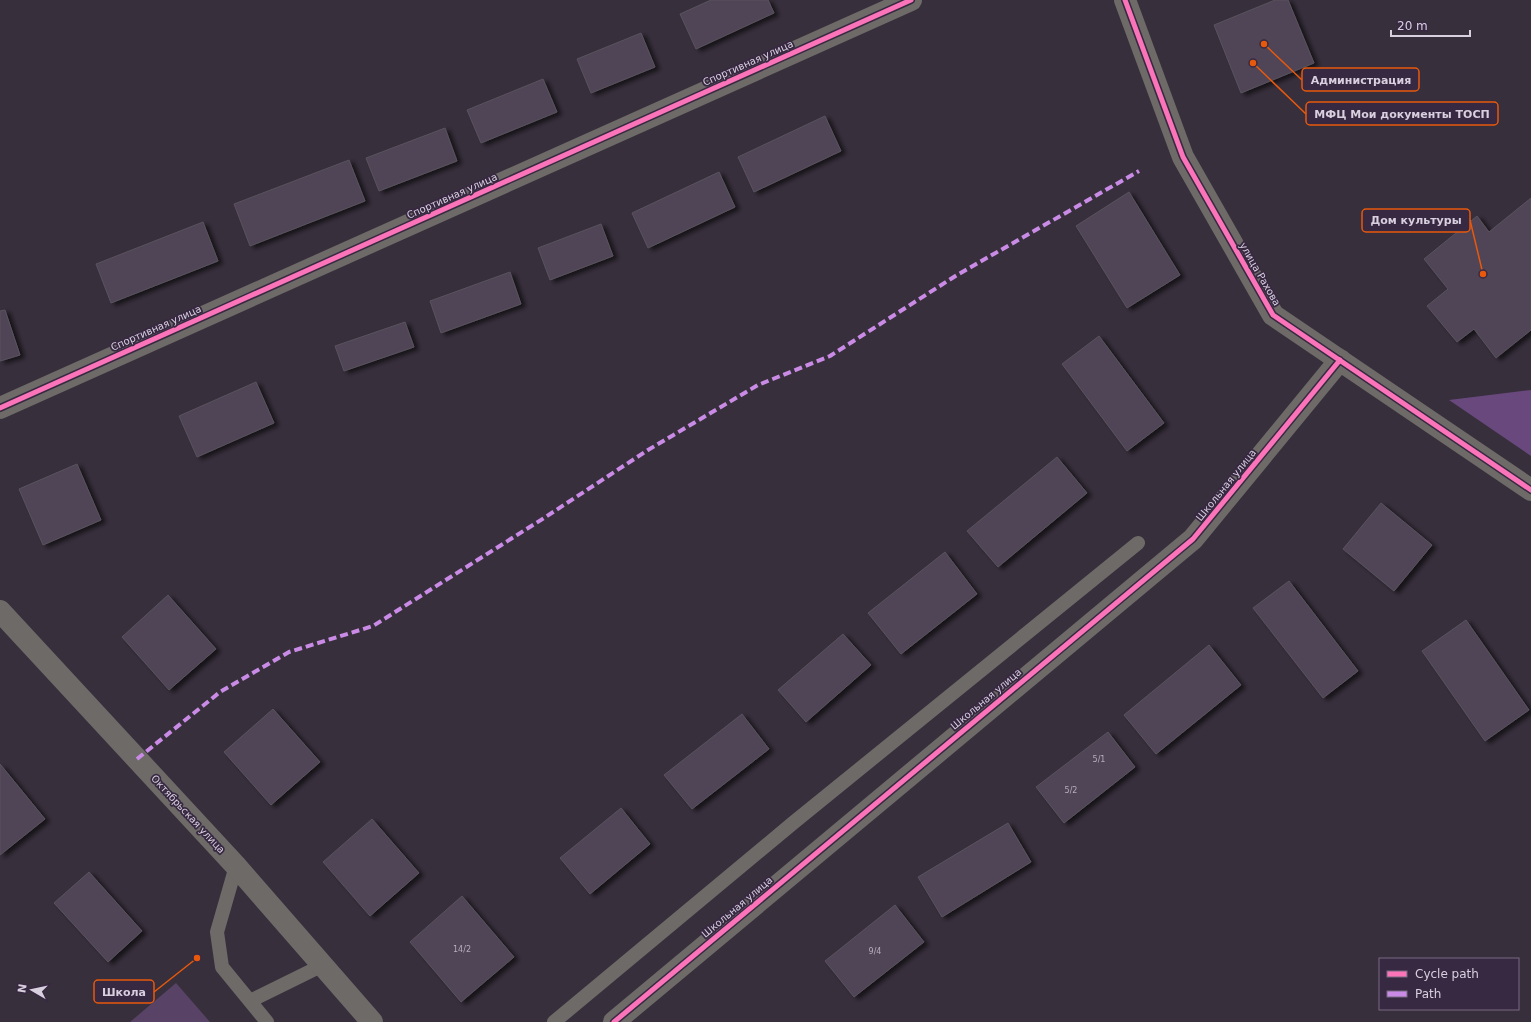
<svg xmlns="http://www.w3.org/2000/svg" width="1531" height="1022" font-family="'DejaVu Sans',sans-serif">
  <style>
    .green { fill: #584366 }
    .forest { fill: #69487d }
    .building { fill: #504556; stroke: #59535d; filter: url(#shadow) }
    .lines { fill: none; stroke-linecap: round; stroke-linejoin: round }
    .service { stroke: #6d6a67; stroke-width: 14 }
    .minor { stroke: #6d6a67; stroke-width: 22 }
    .tertiary { stroke: #6d6a67; stroke-width: 22 }
    .quiet { stroke: #ca8be6; stroke-width: 4; stroke-dasharray: 8 4; stroke-linecap: butt }
    .cycleway-casing { stroke: #382942; stroke-width: 8 }
    .cycleway { stroke: #fb73b8; stroke-width: 5 }
    .labels { text-anchor: middle; dominant-baseline: central; stroke-width: 3.5; stroke-linejoin: round; paint-order: stroke }
    .number-label { font-size: 8px; fill: #b6acbd }
    .street-label { font-size: 10px; fill: #d8cfdf; stroke: #382942 }
    .leader { fill: none; stroke: #e8590c; stroke-width: 1.5 }
    .callout-dot { fill: #e8590c; stroke: #382942; stroke-width: 1.5 }
    .callout { fill: #382942; stroke: #e8590c; stroke-width: 1.5 }
    .callout-label { font-size: 11px; text-anchor: middle; font-weight: bold; fill: #d8cfdf }
  </style>
  <defs>
    <filter id="shadow"><feDropShadow dx="4.5" dy="2.5" stdDeviation="2" flood-color="#0009"/></filter>
  </defs>
  <rect width="100%" height="100%" fill="#372f3c"/>
  <path class="green" d="M 176,983 L 210,1022 L 130,1022 Z"/>
  <path class="forest" d="M 1531,390 L 1531,456 L 1449,400 Z"/>
  <path class="building" d="M 711,0 L 768,0 L 774,13 L 696,49 L 680,14 Z
    M 1275,0 L 1288,0 L 1314,63 L 1241,93 L 1214,25 Z
    M 641,33 L 655,67 L 591,93 L 577,59 Z
    M 543,79 L 557,112 L 481,143 L 467,110 Z
    M 825,116 L 841,151 L 754,192 L 738,157 Z
    M 445,128 L 457,161 L 379,191 L 366,158 Z
    M 349,160 L 365,201 L 250,246 L 234,204 Z
    M 719,172 L 735,207 L 648,248 L 632,213 Z
    M 1129,192 L 1180,275 L 1127,308 L 1076,226 Z
    M 1531,198 L 1531,330 L 1496,358 L 1474,329 L 1457,342 L 1427,306 L 1448,289 L 1424,259 L 1477,216 L 1489,232 Z
    M 203,222 L 218,261 L 111,303 L 96,264 Z
    M 601,224 L 613,256 L 550,280 L 538,248 Z
    M 510,272 L 521,304 L 441,333 L 430,301 Z
    M 5,310 L 20,355 L 0,361 L 0,311 Z
    M 405,322 L 414,347 L 344,371 L 335,346 Z
    M 1099,336 L 1164,423 L 1127,451 L 1062,364 Z
    M 256,382 L 274,423 L 197,457 L 179,416 Z
    M 1057,457 L 1087,493 L 998,567 L 967,531 Z
    M 77,464 L 101,520 L 43,545 L 19,489 Z
    M 1381,503 L 1432,545 L 1394,591 L 1343,549 Z
    M 945,552 L 977,594 L 901,654 L 868,613 Z
    M 1289,581 L 1358,671 L 1323,698 L 1253,608 Z
    M 168,595 L 216,649 L 169,690 L 122,637 Z
    M 1466,620 L 1529,710 L 1485,741 L 1422,651 Z
    M 843,634 L 871,665 L 806,722 L 778,690 Z
    M 1209,645 L 1241,685 L 1156,754 L 1124,715 Z
    M 273,709 L 320,762 L 271,805 L 224,752 Z
    M 742,714 L 769,749 L 692,809 L 664,775 Z
    M 1108,732 L 1135,767 L 1064,823 L 1036,787 Z
    M 0,764 L 45,819 L 0,855 Z
    M 621,808 L 650,844 L 590,894 L 560,858 Z
    M 372,819 L 419,873 L 370,916 L 323,862 Z
    M 1008,823 L 1031,862 L 942,917 L 918,877 Z
    M 89,872 L 142,931 L 108,962 L 54,903 Z
    M 462,896 L 514,957 L 461,1002 L 410,942 Z
    M 895,905 L 924,942 L 854,997 L 825,961 Z"/>
  <g class="lines">
    <path class="service" d="M 236,866 L 217,932 L 222,967 L 267,1022
      M 250,1001 L 323,965
      M 554,1022 L 793,823 L 1138,543"/>
    <path class="minor" d="M 0,408 L 911,0
      M 0,611 L 236,866 L 372,1022
      M 614,1022 L 1193,539 L 1340,360"/>
    <path class="tertiary" d="M 1125,0 L 1183,157 L 1273,315 L 1531,490"/>
    <path class="quiet" d="M 137,759 L 220,692 L 289,652 L 373,626 L 544,518 L 648,450 L 758,385 L 830,356 L 957,275 L 1139,171"/>
    <defs>
      <path id="cycleway" d="M 1125,0 L 1183,157 L 1273,315 L 1531,490
        M 0,408 L 911,0
        M 614,1022 L 1193,539 L 1340,360"/>
    </defs>
    <use href="#cycleway" class="cycleway-casing"/>
    <use href="#cycleway" class="cycleway"/>
  </g>
  <g class="labels">
    <g class="number-label">
      <text x="1099" y="759">5/1</text>
      <text x="1071" y="790">5/2</text>
      <text x="462" y="949">14/2</text>
      <text x="875" y="951">9/4</text>
    </g>
    <g class="street-label">
      <text transform="translate(748 63) rotate(-24)">Спортивная улица</text>
      <text transform="translate(452 196) rotate(-24)">Спортивная улица</text>
      <text transform="translate(1260 274) rotate(60)">улица Рахова</text>
      <text transform="translate(156 328) rotate(-24)">Спортивная улица</text>
      <text transform="translate(1226 485) rotate(-51)">Школьная улица</text>
      <text transform="translate(986 699) rotate(-40)">Школьная улица</text>
      <text transform="translate(188 814) rotate(47)">Октябрьская улица</text>
      <text transform="translate(737 907) rotate(-40)">Школьная улица</text>
    </g>
  </g>
  <path class="leader" d="M1264 44L1302 80M1253 63L1306 114M1483 274L1470 220M197 958L154 992"/>
  <g class="callout-dot">
    <circle cx="1264" cy="44" r="4"/>
    <circle cx="1253" cy="63" r="4"/>
    <circle cx="1483" cy="274" r="4"/>
    <circle cx="197" cy="958" r="4"/>
  </g>
  <g class="callout">
    <rect x="1302" y="68" width="117" height="23" rx="4"/>
    <rect x="1306" y="102" width="192" height="23" rx="4"/>
    <rect x="1362" y="209" width="108" height="23" rx="4"/>
    <rect x="94" y="980" width="60" height="23" rx="4"/>
  </g>
  <g class="callout-label">
    <text x="1361" y="84">Администрация</text>
    <text x="1402" y="118">МФЦ Мои документы ТОСП</text>
    <text x="1416" y="224">Дом культуры</text>
    <text x="124" y="996">Школа</text>
  </g>
  <rect x="1379" y="958" width="140" height="52" fill="#382942" stroke="#786b81"/>
  <rect x="1387" y="971" width="20" height="6" fill="#fb73b8" stroke="#786b81"/>
  <text x="1415" y="978" font-size="12" fill="#d8cfdf">Cycle path</text>
  <rect x="1387" y="991" width="20" height="6" fill="#ca8be6" stroke="#786b81"/>
  <text x="1415" y="998" font-size="12" fill="#d8cfdf">Path</text>
  <g transform="translate(32 990) rotate(279)" stroke="#382942" stroke-width="3" paint-order="stroke">
  <path d="M0-3L7 15L0 10L-7 15Z" fill="#d8cfdf"/>
  <text y="-6" font-size="11" font-weight="bold" text-anchor="middle" fill="#d8cfdf">N</text>
  </g>
  <path d="M1391 30v6h79v-6" fill="none" stroke="#d8cfdf" stroke-width="2"/>
  <text x="1397" y="30" font-size="12" fill="#d8cfdf" stroke="#382942" stroke-width="3" paint-order="stroke">20 m</text>
</svg>
